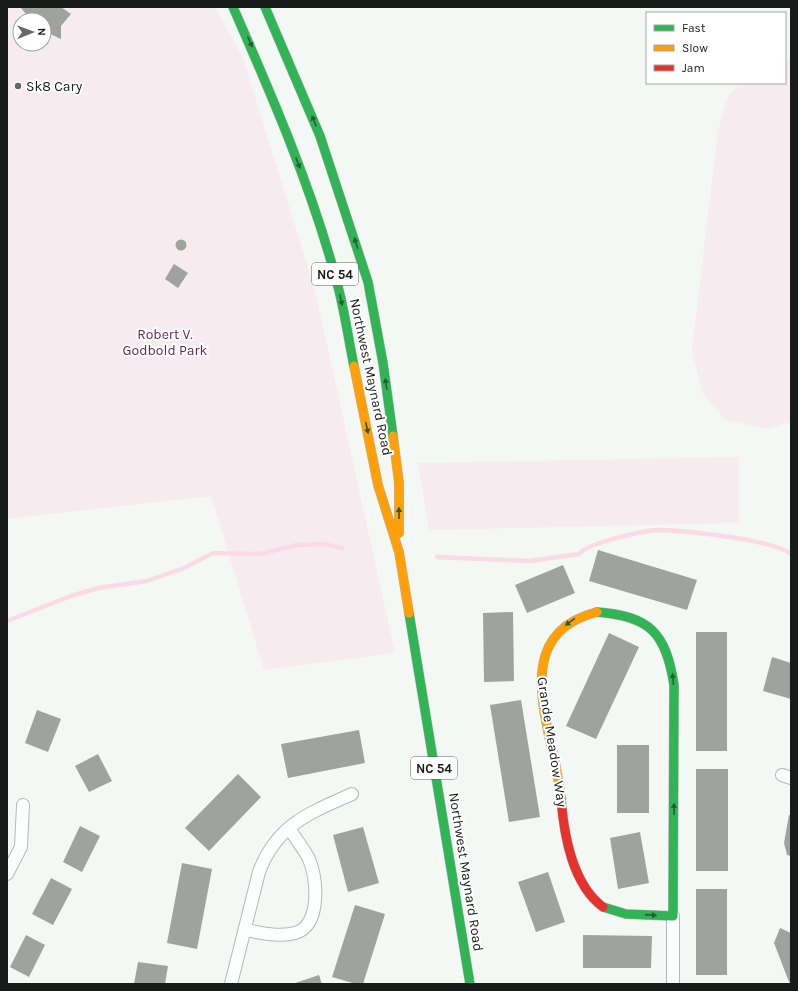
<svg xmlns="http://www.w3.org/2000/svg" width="798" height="991" font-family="Karla,sans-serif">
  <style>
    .green { fill: #f6ecf0; fill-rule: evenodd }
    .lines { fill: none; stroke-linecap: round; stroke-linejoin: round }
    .stream { stroke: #fadae7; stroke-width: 4.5 }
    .building { fill: #9ea3a0 }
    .street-casing { stroke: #b5b9b6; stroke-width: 14 }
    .fast-casing { stroke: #b5b9b6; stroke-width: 10 }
    .slow-casing { stroke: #b5b9b6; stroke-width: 10 }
    .jam-casing { stroke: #b5b9b6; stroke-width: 10 }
    .street { stroke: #fdfefe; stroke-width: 12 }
    .fast { stroke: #30b455; stroke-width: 9 }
    .slow { stroke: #ff9f0a; stroke-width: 9 }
    .jam { stroke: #e5322d; stroke-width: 9 }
    .oneway { fill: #226034 }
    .poi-dot { fill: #646866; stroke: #fff; stroke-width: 1.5 }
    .labels { text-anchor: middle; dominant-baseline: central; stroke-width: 4; stroke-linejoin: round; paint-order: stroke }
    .shield { fill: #fff; stroke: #5d5f5e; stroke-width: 1 }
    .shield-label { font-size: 13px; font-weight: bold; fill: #171b19 }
    .poi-label { font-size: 14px; fill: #171b19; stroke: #fff; text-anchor: start }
    .park-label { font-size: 14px; fill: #6c284a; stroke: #fff }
    .street-label { font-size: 14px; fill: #171b19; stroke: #fff }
  </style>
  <rect width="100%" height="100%" fill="#f3f8f5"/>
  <path class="green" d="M 7,7 L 215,7 L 243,58 L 315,290 L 395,653 L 264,670 L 211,496 L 7,519 ZM 20,20 L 44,20 L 44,44 L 20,44 Z
    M 785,58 L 791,59 L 791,422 L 767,429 L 725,420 L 702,392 L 692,349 L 718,130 L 728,96 L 740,83 L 785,83 Z
    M 739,457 L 739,523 L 429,530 L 418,463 Z"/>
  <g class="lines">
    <path class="stream" d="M 437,557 L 530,561 L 579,554 C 587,543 646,530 660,530 C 687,531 771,539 791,554
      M 7,621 L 71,596 L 98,588 L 147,581 L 184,568 L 213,553 L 260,554 L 297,545 L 323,544 L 342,548"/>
  </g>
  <path class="building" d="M 24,7 L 61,7 L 71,14 L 61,26 L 61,39 L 44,31 L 44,20 L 31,20 L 21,8 Z
    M175.5 245a5.5 5.5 0 1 1 11 0a5.5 5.5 0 1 1-11 0Z
    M 174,264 L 188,273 L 178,288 L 165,279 Z
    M 598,550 L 697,580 L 687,610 L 589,581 Z
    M 563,565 L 575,593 L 527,613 L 515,585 Z
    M 513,612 L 514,681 L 484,682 L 483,613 Z
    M 696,632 L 727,632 L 727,751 L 696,751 Z
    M 609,633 L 639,647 L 596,739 L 566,726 Z
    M 772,657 L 791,663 L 791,699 L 763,691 Z
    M 521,700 L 540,817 L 509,822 L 490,705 Z
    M 37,710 L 61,719 L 48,752 L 25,743 Z
    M 359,730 L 365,763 L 288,778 L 281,744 Z
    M 617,745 L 649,745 L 649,813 L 617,813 Z
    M 98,754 L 112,781 L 89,792 L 75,766 Z
    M 696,769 L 728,769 L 728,871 L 696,871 Z
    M 238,774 L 261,797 L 209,851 L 185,828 Z
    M 789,815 L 791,815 L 791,856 L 787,855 L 784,843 Z
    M 80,826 L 100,836 L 82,872 L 63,862 Z
    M 363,827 L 379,883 L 348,892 L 333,835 Z
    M 640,832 L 649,883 L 618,889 L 610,838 Z
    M 182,863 L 212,869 L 197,949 L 167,943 Z
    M 548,872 L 565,922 L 536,932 L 518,882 Z
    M 51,878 L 72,889 L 53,925 L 32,914 Z
    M 696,889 L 727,889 L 727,975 L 696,975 Z
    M 355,905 L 385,914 L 363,984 L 356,984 L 332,977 Z
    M 780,928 L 791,933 L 791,983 L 789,982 L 774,943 Z
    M 26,935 L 45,945 L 29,977 L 10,967 Z
    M 583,935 L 652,936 L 651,968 L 583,968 Z
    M 138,962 L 168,966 L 165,984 L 134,984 Z
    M 319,975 L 322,984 L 292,984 Z"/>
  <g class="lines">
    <defs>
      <path id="street" d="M 782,775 L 791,778
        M 7,874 L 21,847 L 23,805
        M 246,930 C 262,933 282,938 298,932 C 321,922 317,879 309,859 C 304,849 295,838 289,828
        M 231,984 L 259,872 C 277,824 310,813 352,794
        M 673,984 L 673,916"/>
      <path id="fast" d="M 233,7 C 272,96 311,186 336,279 C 344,307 348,337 354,366
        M 265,7 L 320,136 L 368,282 L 383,363 L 393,436
        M 597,612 C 650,616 666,633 674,685 L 673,916 L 626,914 L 603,907
        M 409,613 L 470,984"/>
      <path id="slow" d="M 354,366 L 378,485 L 399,552 L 409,613
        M 393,436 L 399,483 L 399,533
        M 561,799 C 556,735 503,636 597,612"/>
      <path id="jam" d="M 561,799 C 564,835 572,884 603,907"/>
    </defs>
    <use href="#street" class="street-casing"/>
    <use href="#fast" class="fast-casing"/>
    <use href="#slow" class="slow-casing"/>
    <use href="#jam" class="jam-casing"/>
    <use href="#street" class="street"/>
    <use href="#fast" class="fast"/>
    <use href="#slow" class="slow"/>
    <use href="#jam" class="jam"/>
  </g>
  <defs><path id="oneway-solid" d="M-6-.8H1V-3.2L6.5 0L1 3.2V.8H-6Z"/></defs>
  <g class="oneway">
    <use href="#oneway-solid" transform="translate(250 42) rotate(66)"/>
    <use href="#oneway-solid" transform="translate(314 121) rotate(-112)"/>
    <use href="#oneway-solid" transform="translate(298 163) rotate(69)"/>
    <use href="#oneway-solid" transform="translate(356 243) rotate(-108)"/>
    <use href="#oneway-solid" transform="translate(341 300) rotate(78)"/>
    <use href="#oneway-solid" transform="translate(386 384) rotate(-98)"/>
    <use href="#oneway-solid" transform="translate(367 428) rotate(78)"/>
    <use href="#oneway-solid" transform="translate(399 513) rotate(-91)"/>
    <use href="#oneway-solid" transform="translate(570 622) rotate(144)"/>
    <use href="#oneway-solid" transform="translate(673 679) rotate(-95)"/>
    <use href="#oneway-solid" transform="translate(674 809) rotate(-90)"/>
    <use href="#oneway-solid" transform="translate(651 915) rotate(4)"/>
  </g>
  <circle class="poi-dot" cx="18" cy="86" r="4"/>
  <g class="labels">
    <g class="shield">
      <rect x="312" y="263" width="46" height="22" rx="3"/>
      <rect x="411" y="757" width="46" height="22" rx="3"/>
    </g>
    <g class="shield-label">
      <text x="335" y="274">NC 54</text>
      <text x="434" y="768">NC 54</text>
    </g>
    <g class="poi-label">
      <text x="26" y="86">Sk8 Cary</text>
    </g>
    <g class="park-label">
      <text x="165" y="334">Robert V.<tspan x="165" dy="16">Godbold Park</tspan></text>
    </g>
    <g class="street-label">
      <text transform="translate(371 377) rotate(78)">Northwest Maynard Road</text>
      <text transform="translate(552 742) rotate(81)">Grande Meadow Way</text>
      <text transform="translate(466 872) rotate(81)">Northwest Maynard Road</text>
    </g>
  </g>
  <rect width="798" height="991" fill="none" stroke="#171b19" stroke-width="16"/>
  <rect x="646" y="12" width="140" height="72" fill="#ffffff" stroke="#a2a4a3"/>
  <rect x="654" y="25" width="20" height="6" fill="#30b455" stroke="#a2a4a3"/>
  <text x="682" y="32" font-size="12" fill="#171b19">Fast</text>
  <rect x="654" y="45" width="20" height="6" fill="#ff9f0a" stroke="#a2a4a3"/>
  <text x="682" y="52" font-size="12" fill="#171b19">Slow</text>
  <rect x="654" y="65" width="20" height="6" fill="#e5322d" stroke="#a2a4a3"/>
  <text x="682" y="72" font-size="12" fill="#171b19">Jam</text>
  <g transform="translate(32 32) rotate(89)"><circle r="19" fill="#ffffff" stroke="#a2a4a3"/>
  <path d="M0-3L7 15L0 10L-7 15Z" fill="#646866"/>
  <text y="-6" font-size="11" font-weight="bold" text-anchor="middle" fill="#171b19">N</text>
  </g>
</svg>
